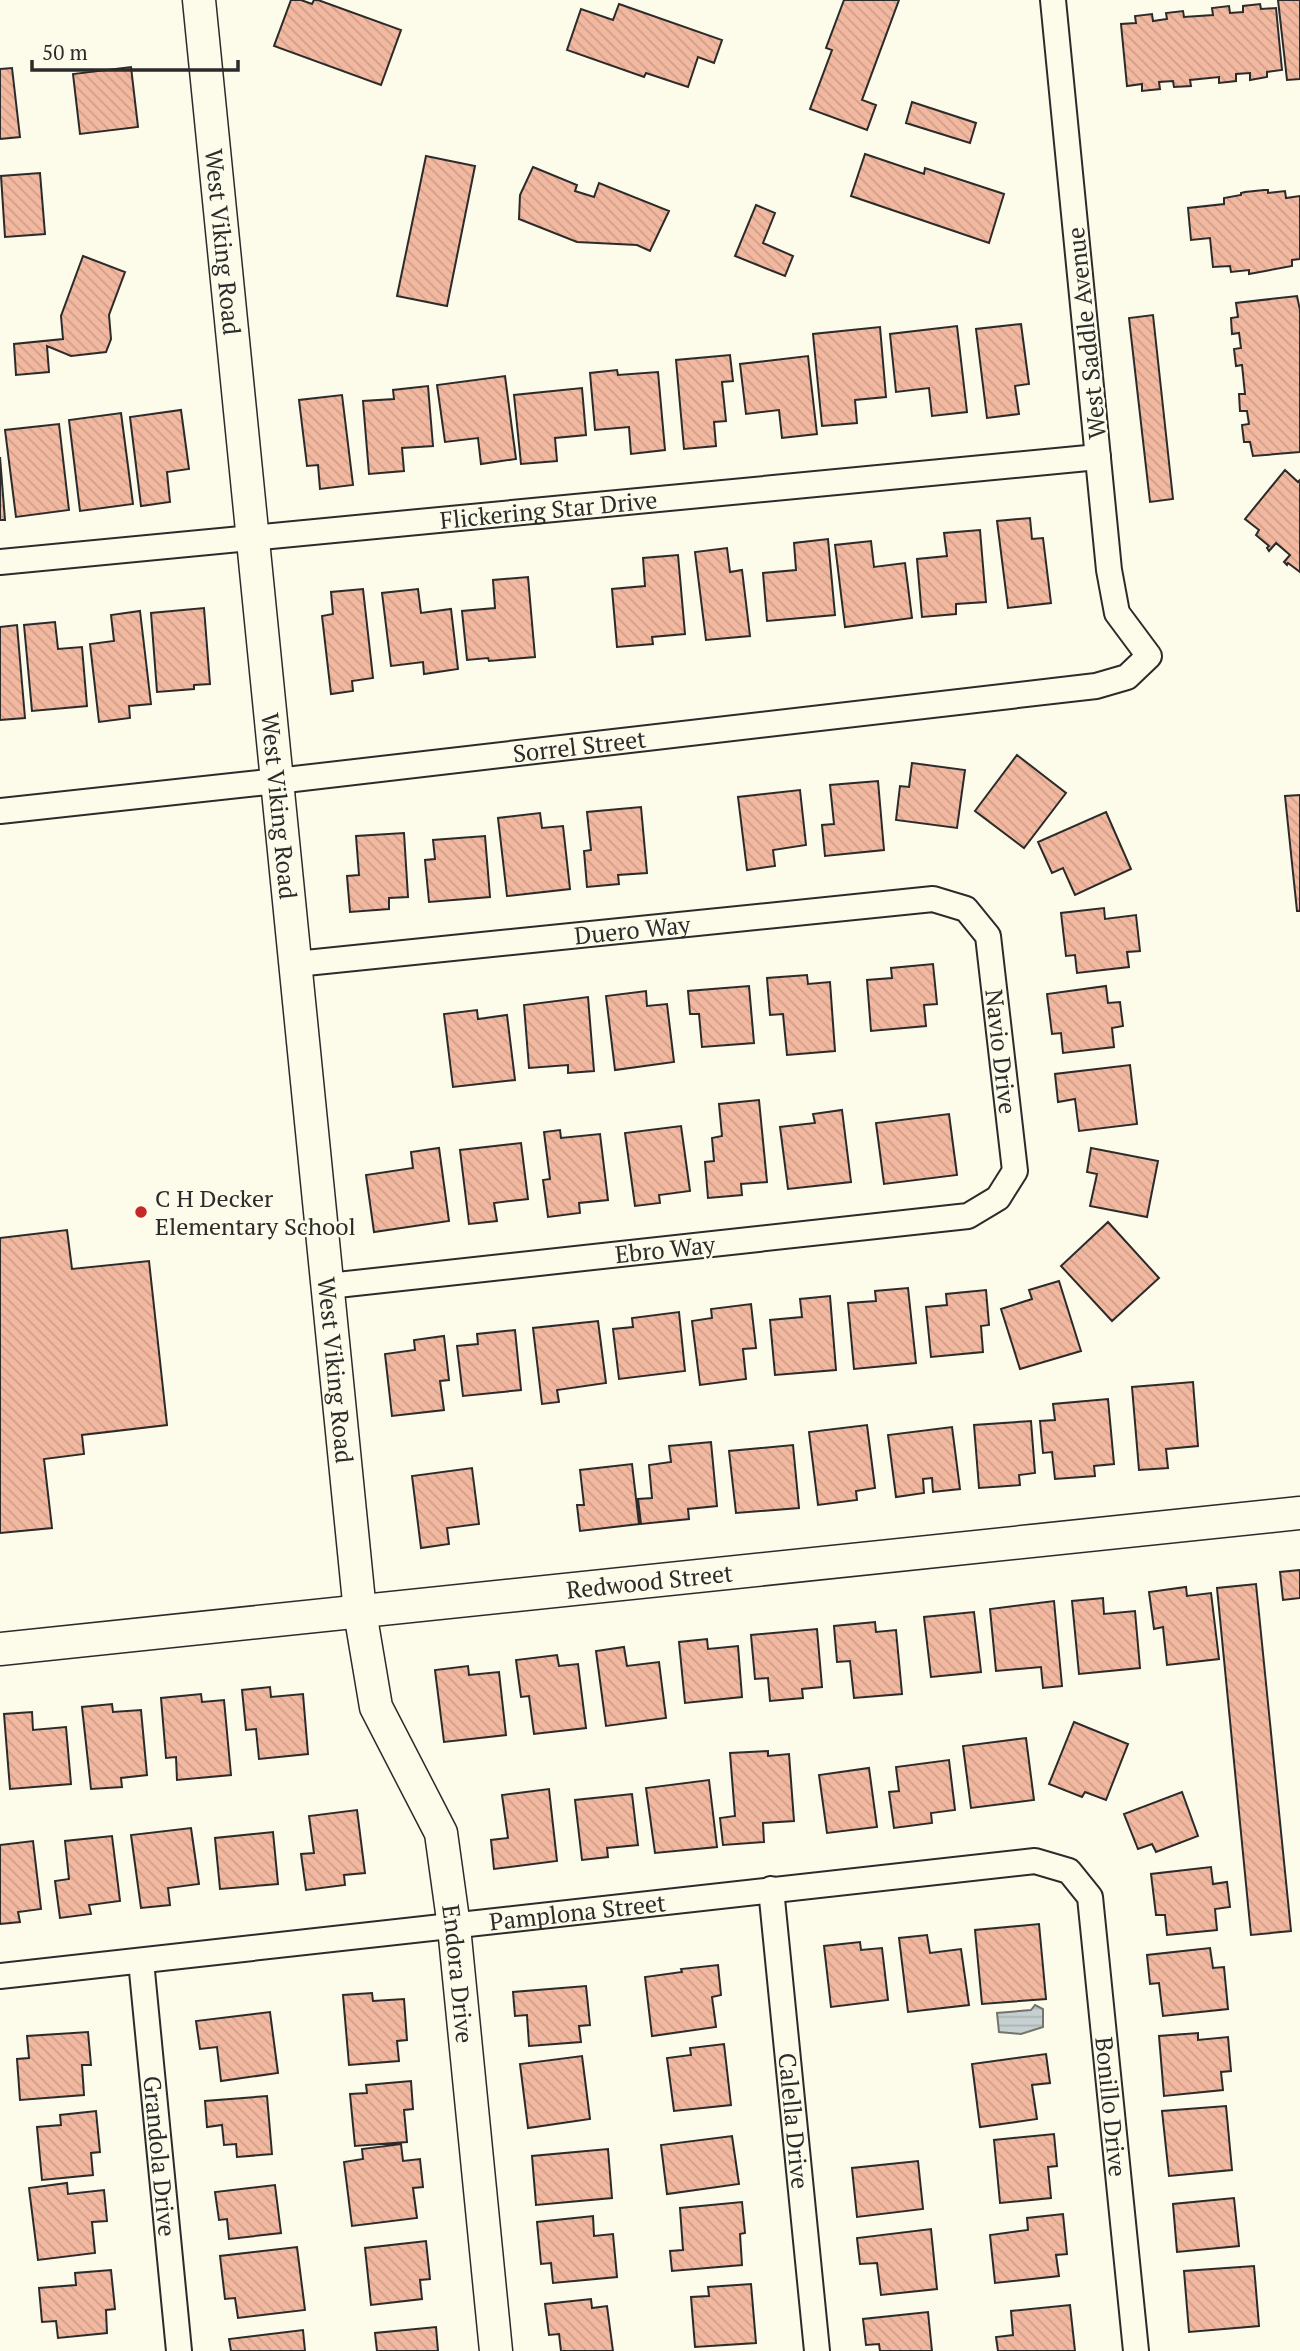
<svg xmlns="http://www.w3.org/2000/svg" width="1300" height="2351" font-family="'PT Serif',serif">
  <style>
    .water { fill: url(#water-rules); stroke: #74746e; stroke-width: 2 }
    .building { fill: url(#building-back-hatch); stroke: #2b2b2b; stroke-width: 2 }
    .lines { fill: none; stroke-linecap: round; stroke-linejoin: round }
    .minor-casing { stroke: #2b2b2b; stroke-width: 28 }
    .tertiary-casing { stroke: #2b2b2b; stroke-width: 35 }
    .minor { stroke: #fdfbea; stroke-width: 24 }
    .tertiary { stroke: #fdfbea; stroke-width: 32 }
    .poi-dot { fill: #c62828; stroke: #fdfbea; stroke-width: 2.5 }
    .labels { text-anchor: middle; dominant-baseline: central; stroke-width: 5; stroke-linejoin: round; paint-order: stroke }
    .street-label { font-size: 24px; fill: #2b2b2b; stroke: #fdfbea }
    .poi-label { font-size: 24px; fill: #2b2b2b; stroke: #fdfbea; text-anchor: start }
  </style>
  <defs>
    <pattern id="water-rules" width="6" height="5" patternUnits="userSpaceOnUse" patternTransform="scale(1.75)"><rect width="6" height="5" fill="#c7d0d0"/><path d="M0 2.5h6" fill="none" stroke="#abb3b3"/></pattern>
    <pattern id="building-back-hatch" width="6" height="6" patternUnits="userSpaceOnUse" patternTransform="scale(1.75)"><rect width="6" height="6" fill="#f2b8a0"/><path d="M-1 5l2 2M0 0l6 6M5-1l2 2" fill="none" stroke="#d09e8a"/></pattern>
  </defs>
  <rect width="100%" height="100%" fill="#fdfbea"/>
  <path class="water" d="M 1035,2005 L 1043,2009 L 1043,2027 L 1021,2034 L 999,2032 L 997,2013 L 1031,2010 Z"/>
  <path class="building" d="M 291,0 L 301,0 L 312,4 L 314,0 L 318,0 L 401,30 L 381,85 L 274,46 Z
    M 844,0 L 899,0 L 862,100 L 876,105 L 867,130 L 810,109 L 832,50 L 826,48 Z
    M 1278,0 L 1300,0 L 1300,79 L 1287,80 Z
    M 619,4 L 722,40 L 714,63 L 698,57 L 688,87 L 646,73 L 644,77 L 567,50 L 581,9 L 613,20 Z
    M 1260,4 L 1261,9 L 1276,8 L 1282,70 L 1267,72 L 1267,77 L 1250,80 L 1250,73 L 1236,74 L 1236,81 L 1219,83 L 1219,77 L 1190,80 L 1191,86 L 1174,87 L 1173,81 L 1159,82 L 1160,89 L 1142,91 L 1142,84 L 1127,86 L 1121,24 L 1136,23 L 1135,16 L 1152,14 L 1153,21 L 1167,19 L 1166,13 L 1183,11 L 1184,17 L 1213,15 L 1212,8 L 1229,6 L 1230,13 L 1243,12 L 1243,6 Z
    M 131,67 L 138,127 L 80,134 L 73,74 Z
    M 12,68 L 20,137 L 0,139 L 0,69 Z
    M 912,102 L 976,123 L 970,143 L 906,123 Z
    M 865,154 L 924,174 L 925,168 L 1004,194 L 989,243 L 851,196 Z
    M 426,156 L 475,166 L 447,306 L 397,296 Z
    M 533,167 L 577,185 L 575,191 L 594,197 L 599,183 L 669,211 L 650,251 L 637,245 L 577,242 L 519,219 L 520,195 Z
    M 40,173 L 45,234 L 5,237 L 1,176 Z
    M 1264,190 L 1268,190 L 1268,193 L 1285,191 L 1286,198 L 1300,196 L 1300,259 L 1292,260 L 1292,266 L 1249,274 L 1249,270 L 1231,272 L 1230,266 L 1213,267 L 1210,238 L 1191,240 L 1188,208 L 1224,204 L 1224,198 L 1241,195 L 1241,193 L 1245,192 Z
    M 756,205 L 775,213 L 763,243 L 793,256 L 785,276 L 735,256 Z
    M 83,256 L 125,272 L 109,315 L 111,339 L 106,352 L 71,356 L 47,346 L 49,372 L 16,375 L 14,344 L 63,339 L 61,316 Z
    M 1297,296 L 1300,310 L 1300,452 L 1253,456 L 1250,442 L 1244,442 L 1242,425 L 1249,424 L 1247,411 L 1240,411 L 1239,394 L 1245,394 L 1242,365 L 1236,366 L 1234,349 L 1241,348 L 1239,333 L 1232,334 L 1231,318 L 1238,317 L 1236,303 Z
    M 1153,315 L 1173,499 L 1150,502 L 1129,318 Z
    M 1021,324 L 1029,384 L 1015,386 L 1019,414 L 987,418 L 976,329 Z
    M 957,326 L 967,412 L 932,416 L 929,388 L 896,392 L 890,334 Z
    M 880,327 L 886,397 L 855,400 L 857,423 L 822,426 L 813,334 Z
    M 730,355 L 733,381 L 722,382 L 726,421 L 714,422 L 716,446 L 684,449 L 676,360 Z
    M 808,356 L 817,434 L 782,438 L 779,410 L 746,414 L 740,364 Z
    M 617,370 L 618,375 L 658,372 L 665,450 L 631,454 L 629,427 L 595,430 L 590,373 Z
    M 505,376 L 516,459 L 481,464 L 478,438 L 445,442 L 437,385 Z
    M 428,386 L 433,446 L 402,448 L 404,471 L 369,474 L 363,401 L 394,399 L 393,390 Z
    M 582,388 L 586,435 L 555,438 L 557,461 L 521,464 L 514,395 Z
    M 342,395 L 353,485 L 320,489 L 318,465 L 307,466 L 299,400 Z
    M 181,410 L 189,469 L 167,472 L 170,502 L 141,506 L 130,417 Z
    M 121,413 L 133,504 L 80,511 L 69,420 Z
    M 59,424 L 69,510 L 16,517 L 5,430 Z
    M 0,457 L 5,520 L 0,520 Z
    M 1285,470 L 1298,482 L 1300,480 L 1300,572 L 1288,563 L 1287,565 L 1284,562 L 1290,555 L 1276,543 L 1269,551 L 1267,548 L 1269,546 L 1256,535 L 1259,530 L 1245,519 Z
    M 1030,518 L 1032,539 L 1043,538 L 1051,603 L 1008,608 L 997,521 Z
    M 980,530 L 986,602 L 956,604 L 956,614 L 922,617 L 917,559 L 947,556 L 944,533 Z
    M 828,539 L 835,615 L 767,621 L 763,573 L 796,570 L 794,543 Z
    M 871,541 L 874,567 L 905,563 L 912,618 L 845,627 L 835,545 Z
    M 727,548 L 730,572 L 742,570 L 750,636 L 706,640 L 695,552 Z
    M 678,555 L 685,634 L 652,637 L 653,644 L 617,647 L 612,589 L 645,586 L 643,558 Z
    M 528,577 L 535,657 L 489,661 L 488,658 L 467,660 L 462,611 L 495,608 L 493,580 Z
    M 363,589 L 373,678 L 352,681 L 353,691 L 331,694 L 322,616 L 333,614 L 331,592 Z
    M 418,589 L 421,613 L 451,609 L 458,669 L 424,674 L 423,662 L 391,666 L 382,593 Z
    M 204,608 L 210,684 L 194,685 L 194,689 L 157,692 L 151,613 Z
    M 140,611 L 151,704 L 129,706 L 130,718 L 99,722 L 90,644 L 114,641 L 111,615 Z
    M 55,622 L 58,649 L 82,647 L 87,706 L 32,711 L 24,625 Z
    M 17,625 L 25,718 L 0,720 L 0,627 Z
    M 1017,755 L 1066,793 L 1024,848 L 975,811 Z
    M 912,763 L 965,770 L 957,828 L 896,820 L 900,786 L 909,787 Z
    M 878,781 L 884,850 L 825,856 L 822,825 L 834,824 L 830,785 Z
    M 800,790 L 806,845 L 773,850 L 775,866 L 747,870 L 738,797 Z
    M 1300,795 L 1300,911 L 1297,911 L 1285,796 Z
    M 641,807 L 647,873 L 618,875 L 619,884 L 587,887 L 584,851 L 591,850 L 587,812 Z
    M 1106,812 L 1131,869 L 1075,895 L 1063,868 L 1052,873 L 1038,842 Z
    M 540,813 L 542,828 L 563,826 L 570,889 L 507,896 L 498,818 Z
    M 404,833 L 408,897 L 389,898 L 389,909 L 350,912 L 347,876 L 359,875 L 356,836 Z
    M 485,836 L 490,897 L 429,902 L 425,860 L 435,859 L 433,840 Z
    M 1104,908 L 1105,919 L 1136,915 L 1140,951 L 1127,952 L 1129,967 L 1077,973 L 1075,955 L 1066,956 L 1061,913 Z
    M 933,964 L 937,1004 L 924,1005 L 926,1026 L 871,1031 L 867,980 L 892,978 L 891,968 Z
    M 807,975 L 808,984 L 830,982 L 835,1051 L 787,1055 L 783,1014 L 770,1015 L 767,978 Z
    M 749,986 L 754,1043 L 702,1047 L 699,1014 L 690,1014 L 688,991 Z
    M 1106,986 L 1108,1003 L 1120,1002 L 1123,1026 L 1112,1028 L 1114,1047 L 1063,1053 L 1061,1033 L 1052,1034 L 1047,994 Z
    M 646,991 L 647,1006 L 667,1004 L 674,1062 L 615,1070 L 606,996 Z
    M 588,997 L 594,1071 L 568,1073 L 568,1065 L 529,1068 L 524,1005 Z
    M 477,1010 L 478,1019 L 507,1015 L 515,1080 L 453,1087 L 444,1014 Z
    M 1130,1065 L 1137,1124 L 1079,1131 L 1075,1099 L 1058,1102 L 1055,1074 Z
    M 759,1100 L 767,1182 L 741,1184 L 742,1195 L 708,1198 L 705,1162 L 714,1161 L 712,1138 L 722,1136 L 719,1104 Z
    M 842,1110 L 851,1182 L 788,1189 L 780,1127 L 815,1123 L 813,1114 Z
    M 949,1114 L 957,1175 L 884,1184 L 876,1123 Z
    M 681,1126 L 690,1191 L 659,1195 L 660,1203 L 635,1206 L 625,1133 Z
    M 560,1130 L 561,1138 L 600,1134 L 608,1200 L 579,1203 L 580,1213 L 548,1217 L 543,1180 L 550,1179 L 544,1132 Z
    M 521,1143 L 528,1199 L 494,1203 L 497,1221 L 469,1224 L 460,1150 Z
    M 439,1148 L 449,1221 L 374,1232 L 366,1175 L 413,1168 L 411,1152 Z
    M 1091,1148 L 1158,1161 L 1147,1217 L 1090,1206 L 1097,1174 L 1087,1172 Z
    M 1108,1222 L 1159,1278 L 1112,1321 L 1061,1266 Z
    M 67,1230 L 72,1269 L 149,1261 L 167,1425 L 82,1435 L 84,1454 L 44,1459 L 52,1528 L 0,1533 L 0,1238 Z
    M 1059,1281 L 1081,1351 L 1020,1369 L 1001,1309 L 1032,1299 L 1029,1290 Z
    M 908,1288 L 916,1363 L 854,1369 L 848,1303 L 876,1301 L 875,1291 Z
    M 986,1290 L 989,1325 L 981,1326 L 983,1352 L 931,1357 L 926,1307 L 947,1305 L 946,1294 Z
    M 830,1296 L 836,1370 L 775,1375 L 770,1320 L 802,1317 L 800,1299 Z
    M 751,1304 L 756,1348 L 743,1349 L 746,1379 L 700,1385 L 692,1321 L 712,1318 L 711,1309 Z
    M 679,1312 L 685,1371 L 619,1379 L 613,1329 L 633,1327 L 632,1318 Z
    M 598,1321 L 606,1383 L 557,1390 L 559,1402 L 542,1404 L 533,1328 Z
    M 515,1330 L 521,1390 L 463,1396 L 457,1346 L 478,1344 L 477,1334 Z
    M 444,1336 L 449,1380 L 440,1381 L 444,1410 L 392,1416 L 385,1354 L 415,1350 L 414,1340 Z
    M 1193,1382 L 1198,1446 L 1166,1449 L 1168,1468 L 1139,1470 L 1132,1387 Z
    M 1108,1399 L 1114,1464 L 1094,1466 L 1095,1476 L 1055,1479 L 1052,1452 L 1043,1453 L 1040,1421 L 1055,1420 L 1053,1404 Z
    M 1031,1421 L 1035,1473 L 1019,1475 L 1020,1485 L 979,1488 L 974,1425 Z
    M 867,1425 L 875,1488 L 856,1491 L 857,1500 L 818,1505 L 809,1432 Z
    M 952,1427 L 960,1489 L 933,1492 L 932,1478 L 923,1479 L 924,1493 L 896,1497 L 888,1435 Z
    M 711,1442 L 717,1506 L 688,1509 L 689,1519 L 641,1524 L 638,1499 L 652,1498 L 649,1465 L 671,1462 L 669,1446 Z
    M 793,1445 L 799,1508 L 736,1513 L 729,1451 Z
    M 632,1464 L 639,1524 L 580,1531 L 577,1505 L 584,1505 L 580,1470 Z
    M 472,1468 L 479,1524 L 447,1528 L 449,1544 L 421,1548 L 412,1476 Z
    M 1300,1570 L 1300,1598 L 1283,1600 L 1280,1572 Z
    M 1256,1584 L 1291,1931 L 1251,1935 L 1217,1588 Z
    M 1186,1587 L 1187,1596 L 1211,1593 L 1219,1659 L 1167,1665 L 1163,1627 L 1154,1629 L 1149,1592 Z
    M 1103,1598 L 1104,1614 L 1135,1611 L 1140,1668 L 1079,1674 L 1072,1601 Z
    M 1054,1601 L 1062,1686 L 1043,1688 L 1041,1667 L 996,1671 L 990,1609 Z
    M 974,1612 L 981,1672 L 931,1677 L 924,1617 Z
    M 875,1622 L 876,1632 L 896,1630 L 902,1694 L 854,1698 L 850,1661 L 837,1662 L 834,1626 Z
    M 817,1629 L 822,1687 L 802,1689 L 803,1698 L 770,1701 L 768,1678 L 755,1679 L 751,1635 Z
    M 707,1639 L 708,1649 L 738,1646 L 742,1697 L 685,1703 L 679,1642 Z
    M 624,1647 L 627,1666 L 659,1662 L 666,1718 L 606,1726 L 596,1651 Z
    M 557,1655 L 559,1666 L 578,1664 L 586,1728 L 534,1734 L 529,1696 L 521,1697 L 516,1660 Z
    M 468,1666 L 469,1675 L 499,1672 L 506,1735 L 444,1742 L 435,1670 Z
    M 270,1687 L 271,1697 L 303,1694 L 308,1754 L 259,1759 L 256,1729 L 246,1730 L 242,1690 Z
    M 201,1694 L 202,1702 L 224,1700 L 231,1775 L 177,1780 L 176,1757 L 166,1758 L 161,1698 Z
    M 112,1704 L 113,1712 L 141,1710 L 147,1775 L 121,1778 L 122,1787 L 91,1789 L 82,1707 Z
    M 32,1712 L 33,1730 L 66,1727 L 71,1784 L 10,1789 L 4,1714 Z
    M 1074,1722 L 1128,1744 L 1106,1800 L 1085,1792 L 1082,1797 L 1049,1784 Z
    M 1026,1738 L 1034,1800 L 971,1808 L 963,1746 Z
    M 768,1751 L 768,1756 L 789,1754 L 794,1821 L 763,1823 L 764,1842 L 723,1845 L 720,1818 L 735,1816 L 730,1753 Z
    M 949,1760 L 955,1810 L 931,1813 L 932,1823 L 894,1828 L 889,1792 L 899,1791 L 896,1767 Z
    M 869,1768 L 877,1827 L 827,1833 L 819,1775 Z
    M 709,1780 L 717,1847 L 655,1853 L 646,1788 Z
    M 549,1789 L 557,1861 L 494,1869 L 491,1840 L 508,1838 L 502,1795 Z
    M 1182,1792 L 1198,1836 L 1156,1852 L 1152,1844 L 1138,1849 L 1124,1814 Z
    M 632,1794 L 638,1845 L 607,1848 L 608,1857 L 582,1860 L 575,1800 Z
    M 357,1810 L 365,1873 L 344,1875 L 345,1885 L 306,1890 L 301,1854 L 314,1853 L 309,1816 Z
    M 191,1828 L 199,1884 L 168,1888 L 170,1905 L 141,1908 L 131,1835 Z
    M 273,1832 L 278,1884 L 220,1889 L 215,1838 Z
    M 112,1836 L 120,1901 L 89,1905 L 91,1914 L 60,1918 L 55,1881 L 69,1879 L 65,1841 Z
    M 33,1841 L 41,1909 L 18,1912 L 20,1922 L 0,1924 L 0,1845 Z
    M 1211,1867 L 1213,1884 L 1227,1882 L 1230,1907 L 1215,1909 L 1217,1930 L 1167,1935 L 1165,1915 L 1156,1915 L 1151,1874 Z
    M 1039,1924 L 1046,1999 L 982,2004 L 975,1930 Z
    M 927,1935 L 930,1953 L 961,1949 L 969,2005 L 908,2012 L 899,1938 Z
    M 860,1942 L 861,1950 L 882,1948 L 888,2000 L 831,2007 L 824,1946 Z
    M 1210,1948 L 1213,1968 L 1224,1967 L 1228,2009 L 1163,2016 L 1159,1983 L 1150,1984 L 1147,1955 Z
    M 718,1965 L 721,1995 L 712,1997 L 716,2027 L 652,2036 L 645,1977 L 682,1972 L 681,1969 Z
    M 586,1986 L 590,2025 L 579,2026 L 581,2042 L 529,2046 L 527,2015 L 515,2016 L 513,1992 Z
    M 372,1993 L 373,2001 L 404,1999 L 407,2040 L 397,2041 L 399,2061 L 349,2065 L 343,1995 Z
    M 270,2012 L 278,2073 L 221,2081 L 217,2047 L 200,2049 L 196,2021 Z
    M 88,2032 L 91,2065 L 82,2065 L 84,2095 L 20,2100 L 17,2059 L 29,2058 L 27,2036 Z
    M 1198,2033 L 1198,2040 L 1228,2037 L 1231,2071 L 1221,2072 L 1223,2090 L 1164,2096 L 1159,2036 Z
    M 724,2044 L 731,2105 L 674,2111 L 667,2058 L 691,2055 L 690,2048 Z
    M 1046,2054 L 1050,2083 L 1032,2085 L 1037,2119 L 980,2127 L 972,2064 Z
    M 582,2056 L 590,2119 L 528,2128 L 520,2064 Z
    M 411,2081 L 413,2109 L 404,2110 L 407,2142 L 355,2146 L 350,2094 L 367,2093 L 366,2085 Z
    M 267,2096 L 272,2154 L 237,2157 L 236,2144 L 224,2145 L 222,2125 L 207,2127 L 205,2101 Z
    M 1226,2106 L 1232,2170 L 1169,2176 L 1162,2111 Z
    M 96,2111 L 100,2152 L 91,2153 L 93,2175 L 42,2180 L 37,2127 L 61,2125 L 60,2115 Z
    M 1054,2134 L 1057,2166 L 1048,2167 L 1051,2198 L 1000,2203 L 994,2140 Z
    M 732,2136 L 739,2184 L 667,2194 L 661,2145 Z
    M 401,2144 L 403,2161 L 420,2159 L 423,2187 L 413,2188 L 417,2218 L 352,2226 L 344,2162 L 363,2159 L 362,2149 Z
    M 608,2149 L 612,2198 L 536,2205 L 532,2156 Z
    M 918,2161 L 923,2209 L 857,2217 L 852,2168 Z
    M 67,2183 L 68,2194 L 104,2190 L 107,2221 L 92,2222 L 95,2253 L 38,2260 L 29,2188 Z
    M 275,2185 L 281,2233 L 229,2239 L 227,2219 L 219,2220 L 215,2192 Z
    M 1234,2198 L 1239,2246 L 1177,2252 L 1173,2204 Z
    M 742,2202 L 745,2233 L 740,2234 L 742,2265 L 672,2271 L 670,2251 L 683,2250 L 680,2208 Z
    M 1063,2214 L 1067,2254 L 1056,2255 L 1059,2276 L 995,2283 L 990,2235 L 1028,2230 L 1027,2218 Z
    M 593,2216 L 594,2236 L 613,2234 L 617,2277 L 553,2283 L 551,2263 L 541,2264 L 537,2222 Z
    M 931,2229 L 937,2289 L 881,2295 L 877,2263 L 860,2264 L 857,2238 Z
    M 426,2241 L 430,2279 L 420,2280 L 422,2299 L 371,2305 L 365,2248 Z
    M 297,2247 L 305,2310 L 238,2318 L 235,2298 L 225,2299 L 220,2256 Z
    M 1254,2266 L 1259,2326 L 1189,2332 L 1184,2271 Z
    M 111,2270 L 115,2309 L 106,2310 L 107,2333 L 58,2338 L 56,2321 L 42,2322 L 39,2288 L 76,2285 L 75,2273 Z
    M 751,2284 L 756,2343 L 695,2347 L 691,2297 L 709,2296 L 708,2287 Z
    M 591,2299 L 592,2308 L 607,2306 L 613,2351 L 561,2351 L 559,2334 L 549,2335 L 545,2304 Z
    M 1070,2305 L 1075,2351 L 998,2351 L 996,2337 L 1013,2335 L 1011,2311 Z
    M 928,2312 L 932,2351 L 880,2351 L 879,2344 L 866,2345 L 863,2319 Z
    M 436,2327 L 438,2351 L 377,2351 L 375,2333 Z
    M 303,2330 L 305,2351 L 231,2351 L 229,2339 Z"/>
  <g class="lines">
    <defs>
      <g id="minor">
        <path id="s1" d="M 0,562 L 1098,457"/>
        <path id="s2" d="M 0,811 L 277,781 L 1096,686 L 1127,677 L 1149,656 L 1117,613 L 1109,570 L 1053,0"/>
        <path id="s3" d="M 296,964 L 933,899 L 966,909 L 988,936 L 1015,1171 L 998,1198 L 968,1216 L 328,1286"/>
        <path id="s4" d="M 771,1889 L 817,2351"/>
        <path id="s5" d="M 141,1961 L 179,2351"/>
        <path id="s6" d="M 0,1976 L 1035,1861 L 1069,1871 L 1090,1897 L 1136,2351"/>
      </g>
      <g id="tertiary">
        <path id="s7" d="M 199,0 L 360,1612 L 376,1707 L 441,1833 L 454,1927 L 496,2351"/>
        <path id="s8" d="M 0,1649 L 1300,1513"/>
      </g>
    </defs>
    <use href="#minor" class="minor-casing"/>
    <use href="#tertiary" class="tertiary-casing"/>
    <use href="#minor" class="minor"/>
    <use href="#tertiary" class="tertiary"/>
  </g>
  <circle class="poi-dot" cx="141" cy="1212" r="7"/>
  <g class="labels">
    <g class="street-label">
      <text stroke="none"><textPath href="#s7" startOffset="243">West Viking Road</textPath></text>
      <text transform="translate(1086 333) rotate(-96)">West Saddle Avenue</text>
      <text stroke="none"><textPath href="#s1" startOffset="551">Flickering Star Drive</textPath></text>
      <text stroke="none"><textPath href="#s2" startOffset="583">Sorrel Street</textPath></text>
      <text stroke="none"><textPath href="#s7" startOffset="810">West Viking Road</textPath></text>
      <text stroke="none"><textPath href="#s3" startOffset="338">Duero Way</textPath></text>
      <text stroke="none"><textPath href="#s3" startOffset="826">Navio Drive</textPath></text>
      <text transform="translate(665 1249) rotate(-6)">Ebro Way</text>
      <text stroke="none"><textPath href="#s7" startOffset="1377">West Viking Road</textPath></text>
      <text stroke="none"><textPath href="#s8" startOffset="653">Redwood Street</textPath></text>
      <text stroke="none"><textPath href="#s6" startOffset="581">Pamplona Street</textPath></text>
      <text stroke="none"><textPath href="#s7" startOffset="2000">Endora Drive</textPath></text>
      <text stroke="none"><textPath href="#s6" startOffset="1321">Bonillo Drive</textPath></text>
      <text stroke="none"><textPath href="#s4" startOffset="233">Calella Drive</textPath></text>
      <text stroke="none"><textPath href="#s5" startOffset="196">Grandola Drive</textPath></text>
    </g>
    <g class="poi-label">
      <text x="155" y="1198">C H Decker<tspan x="155" dy="28">Elementary School</tspan></text>
    </g>
  </g>
  <path d="M32 60v10h206v-10" fill="none" stroke="#2b2b2b" stroke-width="3.5"/>
  <text x="42" y="60" font-size="21" fill="#2b2b2b" stroke="#fdfbea" stroke-width="5" paint-order="stroke">50 m</text>
</svg>
